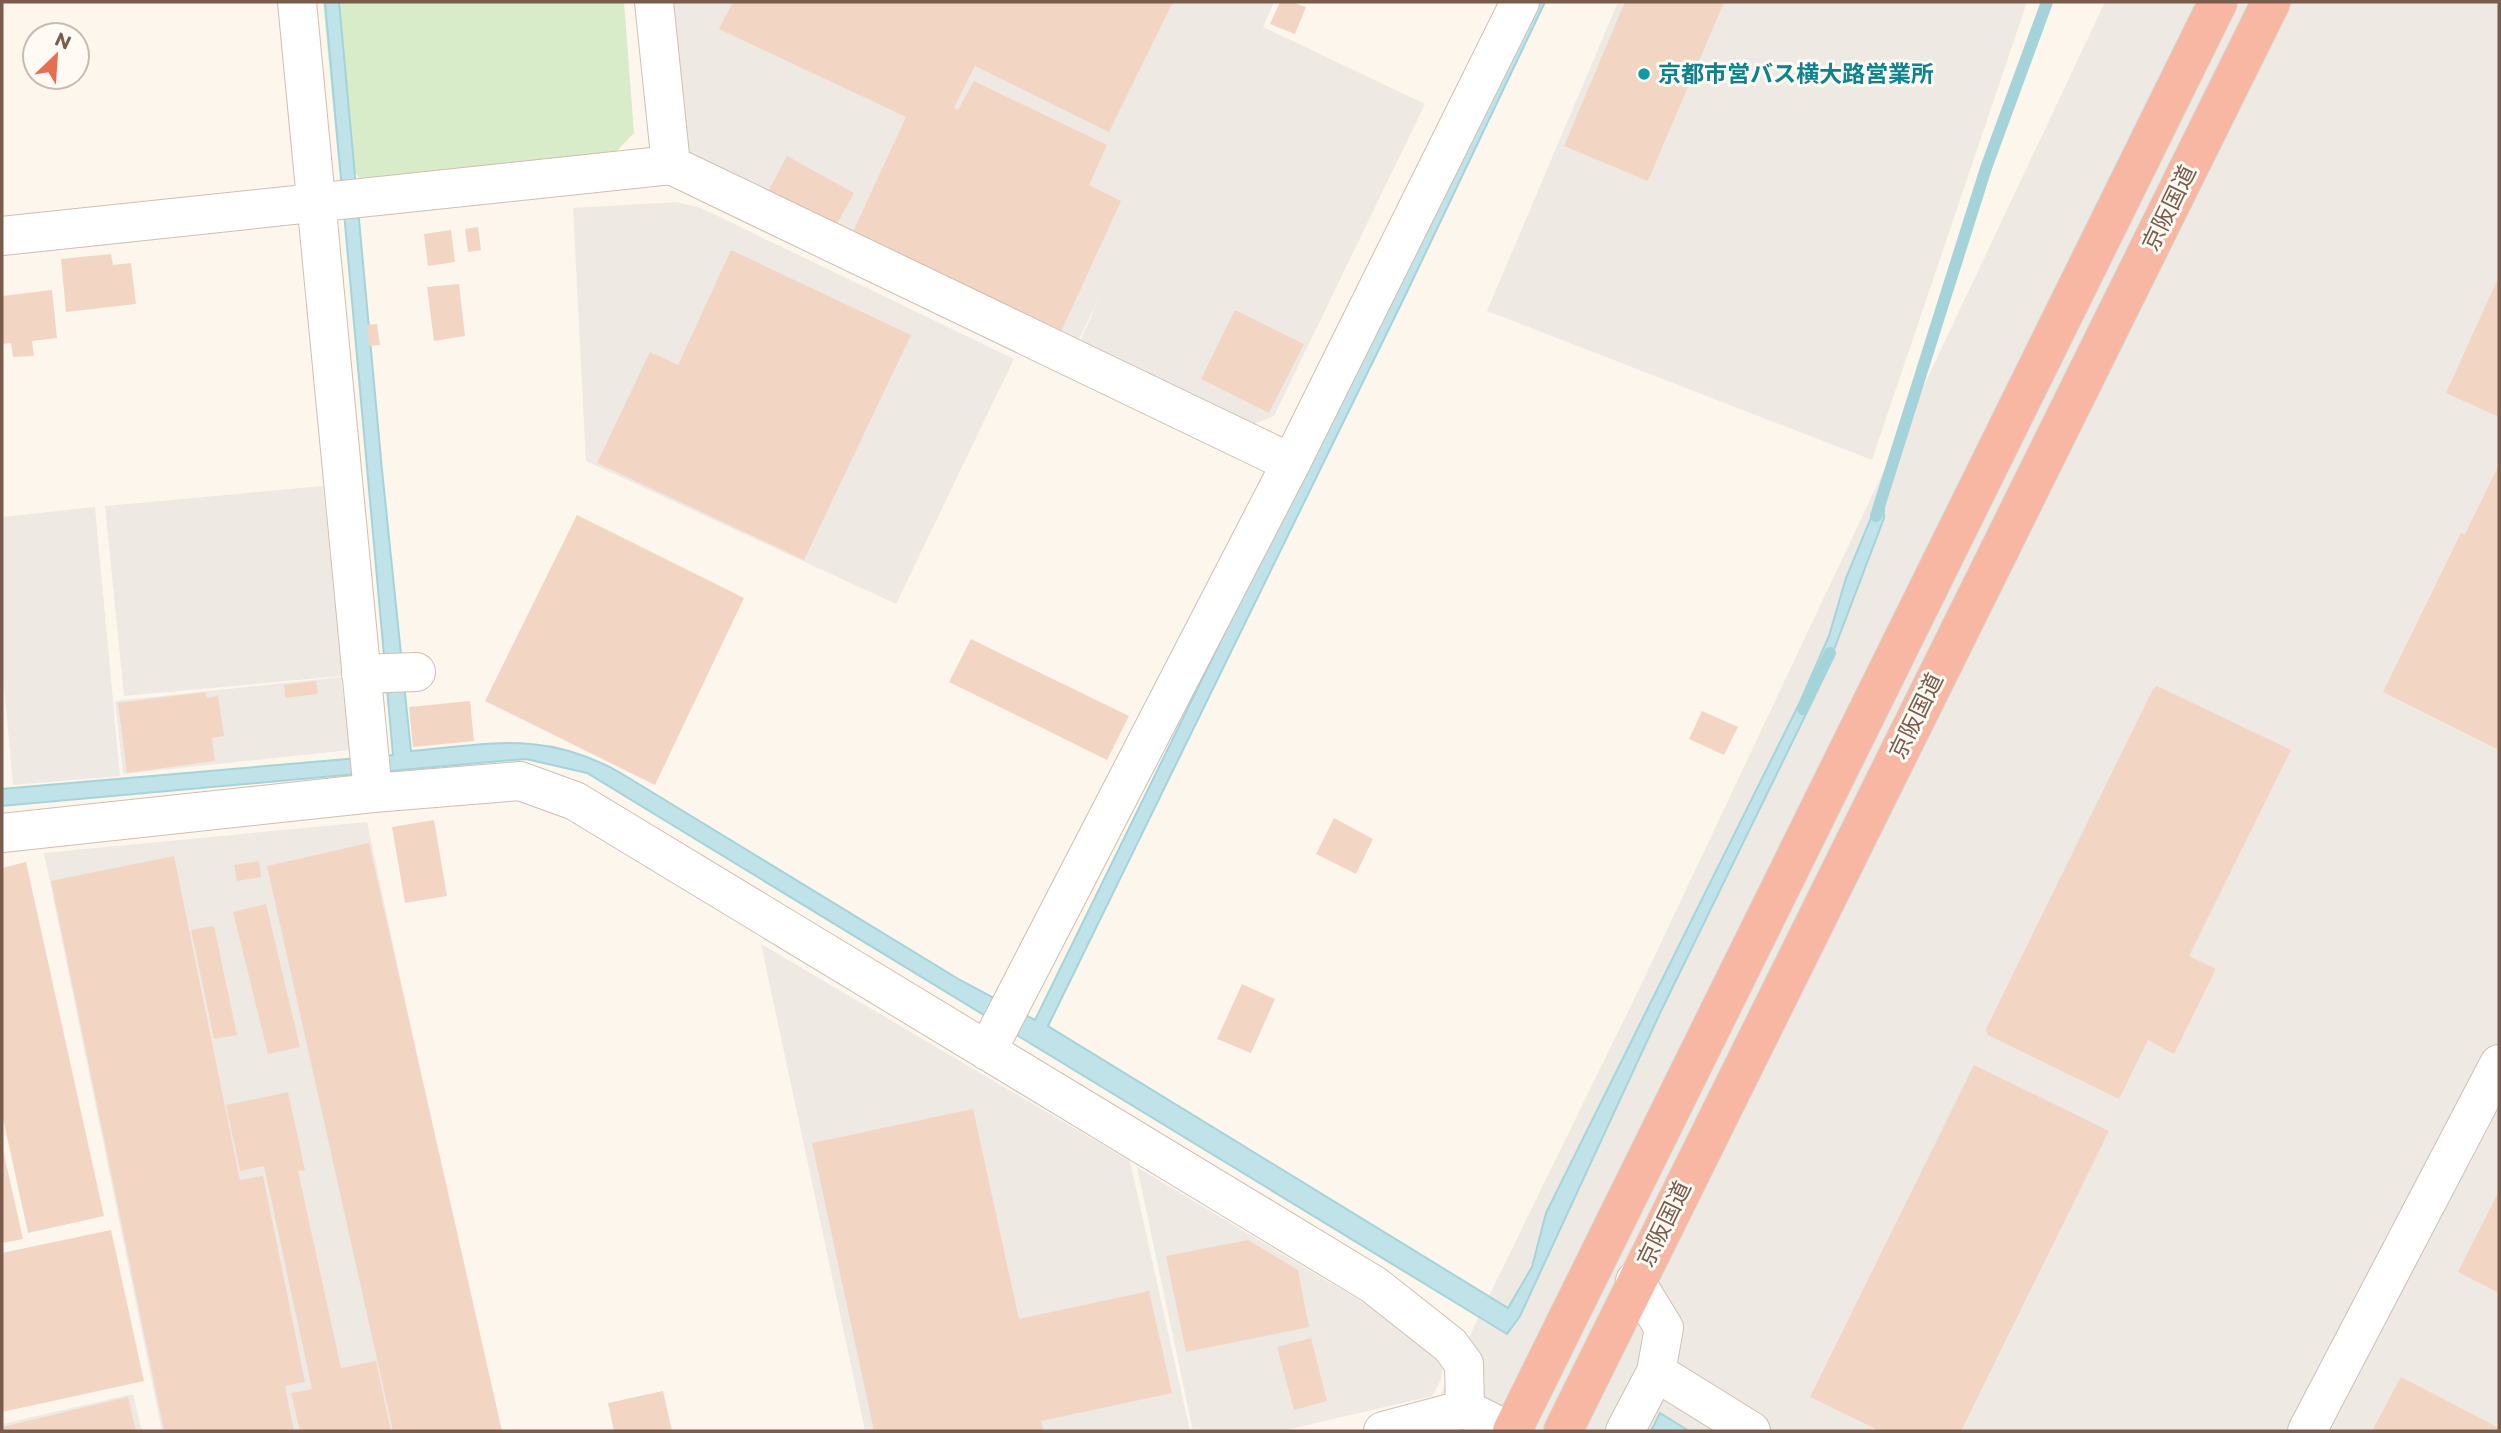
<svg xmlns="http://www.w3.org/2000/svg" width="2501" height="1433" font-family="Montserrat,'Noto Sans JP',sans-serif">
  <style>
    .industrial { fill: #efe9e4 }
    .green { fill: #d8ecc9 }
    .water { fill: #bfe3e8; stroke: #a5d3da; stroke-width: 2 }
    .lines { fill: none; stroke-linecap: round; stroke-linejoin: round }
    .stream { stroke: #a5d3da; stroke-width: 12 }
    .building { fill: #f3d5c3 }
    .minor-casing { stroke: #d1beb0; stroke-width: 40 }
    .highway-casing { stroke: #dad1cd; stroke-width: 40 }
    .minor { stroke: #fff; stroke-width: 38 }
    .highway { stroke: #f7b7a3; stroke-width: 38 }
    .culture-dot { fill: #0f9aa8; stroke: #fffaf3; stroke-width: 2.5 }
    .labels { text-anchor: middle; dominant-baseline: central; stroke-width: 6; stroke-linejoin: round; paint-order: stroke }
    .culture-label { font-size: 23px; font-weight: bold; fill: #0d838f; stroke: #fffaf3; text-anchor: start }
    .street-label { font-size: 23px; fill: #7a5c4d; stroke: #fffaf3 }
  </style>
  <rect width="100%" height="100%" fill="#fdf6ec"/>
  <path class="industrial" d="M 669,2 L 1274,2 L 1263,27 L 1425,104 L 1274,416 L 1245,428 L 1077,348 L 1100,296 L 1075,347 L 699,164 L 682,143 Z
    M 1618,2 L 2027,2 L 1872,460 L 1487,311 Z
    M 2105,2 L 2499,2 L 2499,1431 L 1423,1431 L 1641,985 Z
    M 676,202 L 701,208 L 1014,359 L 896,604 L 586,461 L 573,208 Z
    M 323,486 L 342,676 L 124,696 L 105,506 Z
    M 95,507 L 120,776 L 13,785 L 2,663 L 2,517 Z
    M 341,677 L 350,750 L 123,774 L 115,701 Z
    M 367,822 L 497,1431 L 162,1431 L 44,853 Z
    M 761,944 L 1130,1161 L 1190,1431 L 865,1431 Z
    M 1137,1167 L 1412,1332 L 1443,1362 L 1441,1380 L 1432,1396 L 1282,1431 L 1193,1431 Z
    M 133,1394 L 142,1431 L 2,1431 L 2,1424 Z"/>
  <path class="green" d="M 323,2 L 624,2 L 634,133 L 611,157 L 363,181 L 338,157 Z"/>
  <path class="water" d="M 325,2 L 339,2 L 382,470 L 411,751 C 491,744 544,730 619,772 L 960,980 L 1035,1020 L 1534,2 L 1545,2 L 1405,296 L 1048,1026 L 1508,1308 L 1532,1267 L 1546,1213 L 1800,702 L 1829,636 L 1846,578 L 1878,501 L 1884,504 L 1884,518 L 1835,647 L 1812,687 L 1806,714 L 1661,1011 L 1520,1316 L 1507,1334 L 587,773 L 526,759 L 501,761 L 2,806 L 2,789 L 393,755 Z
    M 1660,1413 L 1689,1431 L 1651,1431 Z"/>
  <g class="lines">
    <path class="stream" d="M 1876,516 L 1986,168 L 2047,2
      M 1803,709 L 1830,653"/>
  </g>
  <path class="building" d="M 733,2 L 1173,2 L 1109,132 L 975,66 L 954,108 L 958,110 L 974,81 L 1107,145 L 1089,185 L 1121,201 L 1060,334 L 852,234 L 906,117 L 719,29 Z
    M 1280,2 L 1291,2 L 1306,7 L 1295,34 L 1270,24 Z
    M 1625,2 L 1724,2 L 1648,181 L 1564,146 Z
    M 787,156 L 854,193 L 836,226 L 769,190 Z
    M 478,227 L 481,250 L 468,252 L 465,229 Z
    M 451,230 L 455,262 L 428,266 L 424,234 Z
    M 731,250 L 911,335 L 804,560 L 597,463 L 650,352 L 678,365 Z
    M 111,254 L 113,265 L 131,263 L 136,304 L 66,312 L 61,259 Z
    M 2499,276 L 2499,417 L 2446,393 Z
    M 459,284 L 465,336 L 434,341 L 427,287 Z
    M 52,290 L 57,338 L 32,341 L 34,356 L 13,357 L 11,343 L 2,344 L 2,296 Z
    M 1235,310 L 1304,344 L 1269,413 L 1201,379 Z
    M 377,324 L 380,345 L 369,346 L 367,325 Z
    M 2499,465 L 2499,750 L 2383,692 L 2461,533 L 2465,534 Z
    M 577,515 L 744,598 L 655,785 L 485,701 Z
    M 971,639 L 1129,716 L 1107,760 L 949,682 Z
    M 316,681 L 318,694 L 285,698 L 284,685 Z
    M 2157,686 L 2291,750 L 2189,956 L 2216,969 L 2174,1054 L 2148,1040 L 2119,1099 L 1988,1035 L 1986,1029 L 2153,689 Z
    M 205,692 L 207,698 L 218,696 L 224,736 L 212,738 L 215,761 L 127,773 L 118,703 Z
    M 470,701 L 474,741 L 413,747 L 409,707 Z
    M 1702,711 L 1738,727 L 1724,755 L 1689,739 Z
    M 1334,818 L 1373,839 L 1356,874 L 1316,854 Z
    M 434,820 L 447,896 L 405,903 L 392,827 Z
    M 369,843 L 502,1431 L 393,1431 L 267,866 Z
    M 174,856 L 240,1180 L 263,1176 L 305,1382 L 285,1386 L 294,1431 L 164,1431 L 51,881 Z
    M 259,861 L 261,877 L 237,881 L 234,865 Z
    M 26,862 L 104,1216 L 28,1233 L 2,1114 L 2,868 Z
    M 266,904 L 300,1047 L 268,1054 L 233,912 Z
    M 214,926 L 237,1035 L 214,1039 L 191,930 Z
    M 1242,984 L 1275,999 L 1251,1053 L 1217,1039 Z
    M 1974,1065 L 2109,1131 L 1961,1431 L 1880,1431 L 1810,1397 Z
    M 288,1092 L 305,1170 L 298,1171 L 341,1368 L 376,1361 L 391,1431 L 300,1431 L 291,1393 L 312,1389 L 264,1166 L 240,1171 L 226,1105 Z
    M 973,1109 L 1019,1319 L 1149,1291 L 1172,1393 L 1041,1421 L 1044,1431 L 874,1431 L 812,1143 Z
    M 2,1145 L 23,1239 L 2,1243 Z
    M 2499,1191 L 2499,1293 L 2458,1272 Z
    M 111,1230 L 144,1381 L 2,1412 L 2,1253 Z
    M 1248,1240 L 1298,1270 L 1309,1327 L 1186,1352 L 1166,1256 Z
    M 1311,1338 L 1327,1401 L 1294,1410 L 1277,1347 Z
    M 2401,1377 L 2499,1428 L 2499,1431 L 2372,1431 Z
    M 663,1391 L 672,1431 L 614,1431 L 608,1403 Z
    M 128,1397 L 136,1431 L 2,1431 L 2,1427 Z"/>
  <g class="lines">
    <defs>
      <path id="minor" d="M 297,2 L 373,793
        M 654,2 L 671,165
        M 2,236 L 671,165 L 1291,463
        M 361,674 L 416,672
        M 2,833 L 373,793 L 520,781 L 575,801 L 1374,1285 L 1450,1345 L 1464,1364 L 1465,1409
        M 987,1051 L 1291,463 L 1520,2
        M 1656,1372 L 1751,1431
        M 1383,1431 L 1465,1409 L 1509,1431
        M 1625,1431 L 1656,1372 L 1664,1328 L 1635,1281
        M 2307,1431 L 2499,1064"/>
      <path id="highway" d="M 1512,1431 L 2218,2
        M 1563,1431 L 2271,2"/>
    </defs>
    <use href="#minor" class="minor-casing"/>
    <use href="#highway" class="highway-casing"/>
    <use href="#minor" class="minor"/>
    <use href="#highway" class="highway"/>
  </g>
  <circle class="culture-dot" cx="1644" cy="74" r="7"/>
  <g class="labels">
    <g class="culture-label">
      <text x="1658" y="74">京都市営バス横大路営業所</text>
    </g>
    <g class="street-label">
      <text transform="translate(2169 208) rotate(-64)">京阪国道</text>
      <text transform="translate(1916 716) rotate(-64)">京阪国道</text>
      <text transform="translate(1664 1224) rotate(-64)">京阪国道</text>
    </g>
  </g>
  <rect width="2501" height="1433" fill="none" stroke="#7a5c4d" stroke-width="7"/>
  <g transform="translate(56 56) rotate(25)"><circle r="33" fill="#fffaf3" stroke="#cabbb1" stroke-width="2"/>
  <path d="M0-5L12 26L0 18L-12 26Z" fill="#e76f51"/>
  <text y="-10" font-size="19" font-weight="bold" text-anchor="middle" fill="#7a5c4d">N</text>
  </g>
</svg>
